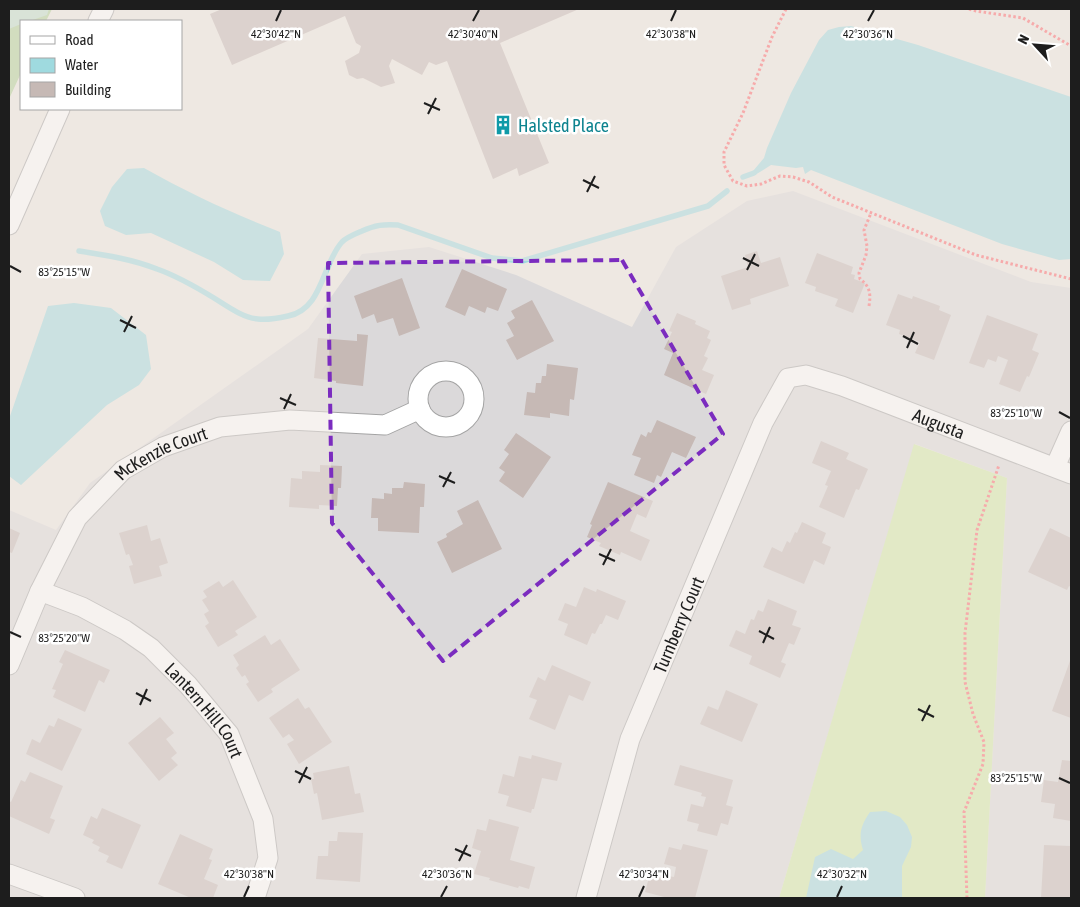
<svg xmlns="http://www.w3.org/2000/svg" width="1080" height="907" font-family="'Asap Condensed',sans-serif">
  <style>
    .residential { fill: #dbd9da }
    .grass { fill: #d2eca4 }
    .forest { fill: #afd094 }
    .wetland { fill: #beddca }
    .water { fill: #9fdadf }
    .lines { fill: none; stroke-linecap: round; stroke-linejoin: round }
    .stream { stroke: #9fdadf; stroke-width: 5.5 }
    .building { fill: #c6b9b5 }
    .minor-casing { stroke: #a4a4a4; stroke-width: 21 }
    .path { stroke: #ff6269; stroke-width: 3; stroke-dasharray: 2.5 2.5; stroke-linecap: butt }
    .minor { stroke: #fff; stroke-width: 19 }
    .marked { fill: none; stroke: #7b2cbf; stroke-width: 4; stroke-dasharray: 10 6; stroke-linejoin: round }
    .ticks { fill: none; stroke: #1d1d1d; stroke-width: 2 }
    .labels { text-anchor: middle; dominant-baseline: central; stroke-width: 5; stroke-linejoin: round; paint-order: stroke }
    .culture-label { font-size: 18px; fill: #0d838f; stroke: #fff; text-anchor: start }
    .street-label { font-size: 18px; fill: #1d1d1d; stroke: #fff }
    .ticks-label { font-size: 12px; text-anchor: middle; fill: #1d1d1d; stroke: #fff; stroke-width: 5; stroke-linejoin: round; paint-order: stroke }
  </style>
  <rect width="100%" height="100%" fill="#eee8e2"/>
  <path class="residential" d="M 793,191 L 1031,282 L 1071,288 L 1071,898 L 985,898 L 1007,478 L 915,444 L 779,898 L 9,898 L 9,510 L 56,530 L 90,483 L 308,329 L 362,254 L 429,247 L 516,275 L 632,327 L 676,247 L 747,201 Z"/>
  <path class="grass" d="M 914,444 L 1007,478 L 985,898 L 779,898 Z"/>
  <path class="forest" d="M 9,9 L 52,9 L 46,21 L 21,21 L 21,73 L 9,99 Z"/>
  <path class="wetland" d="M 9,9 L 49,9 L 47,15 L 30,21 L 21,21 L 21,24 L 9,29 Z"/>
  <path class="water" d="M 851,26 L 918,45 L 1071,97 L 1071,259 L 1059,260 L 1002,244 L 811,170 L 805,174 L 803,167 L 796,168 L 771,165 L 755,175 L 753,171 L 764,158 L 767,148 L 791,93 L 819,40 L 828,30 L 839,27 Z
    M 144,168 C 188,193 234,214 280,232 L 284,254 L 270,281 L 243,280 L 214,262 L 151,233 L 126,235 L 105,226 L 100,211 L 112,187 L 127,169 Z
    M 74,303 L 111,308 L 146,335 L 151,369 L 139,385 L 107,405 L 21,485 L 9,476 L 9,419 L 48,306 Z
    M 886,811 L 900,817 L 907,825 L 912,837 L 911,847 L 902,866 L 902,898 L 806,898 L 815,857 L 831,849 L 853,859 L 863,850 C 858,834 861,825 870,812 Z"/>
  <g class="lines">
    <path class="stream" d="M 743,177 L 754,173
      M 79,251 C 105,255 132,259 157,269 C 177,276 196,287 214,298 C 227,306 243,318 258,319 C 267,320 279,318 288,316 C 323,309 322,264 342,242 C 347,237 355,234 362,231 C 375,225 384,224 398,225 L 492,258 L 522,261 L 708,206 L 727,191"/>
  </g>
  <path class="building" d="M 222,9 L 579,9 L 500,43 L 549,163 L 519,176 L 517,168 L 493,179 L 447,61 L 436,65 L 429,62 L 422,75 L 392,59 L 389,66 L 395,83 L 381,87 L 363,78 L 357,79 L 349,75 L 345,61 L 359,53 L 361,46 L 356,43 L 345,16 L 232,65 L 210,14 Z
    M 757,251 L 761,263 L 780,257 L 789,286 L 750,299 L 751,304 L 732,310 L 721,276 L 748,267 L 745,255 Z
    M 817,253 L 853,267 L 851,274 L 855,275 L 854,279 L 865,283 L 853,313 L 835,306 L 838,299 L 815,291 L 816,287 L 805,283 Z
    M 462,269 L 507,289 L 498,311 L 487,307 L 485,313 L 469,306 L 465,316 L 445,307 Z
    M 402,278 L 420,328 L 399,336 L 393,318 L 377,323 L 374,314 L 362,319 L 354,296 Z
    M 898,294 L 912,299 L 913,296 L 940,306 L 939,310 L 951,315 L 934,360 L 915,353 L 920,342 L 899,334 L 900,330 L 886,325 Z
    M 532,300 L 554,341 L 517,360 L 506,340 L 514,336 L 507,323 L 515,318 L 511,311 Z
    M 677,313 L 696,321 L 695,324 L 710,331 L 707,338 L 711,340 L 704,356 L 708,358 L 702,370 L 714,375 L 706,394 L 664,375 L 673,353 L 664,349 L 672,332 L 669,331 Z
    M 987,315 L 1038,334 L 1032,350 L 1039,353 L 1029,377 L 1027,376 L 1020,392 L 999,384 L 1008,360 L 998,356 L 996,362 L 988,359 L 984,368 L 969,363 Z
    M 357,334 L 368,335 L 363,386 L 336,383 L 336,381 L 314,378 L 318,338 L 357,341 Z
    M 547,364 L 578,368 L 574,400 L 570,399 L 569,416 L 550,413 L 550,418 L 524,415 L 527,392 L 535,393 L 536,383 L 541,383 L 542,376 L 546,376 Z
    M 657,420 L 696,437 L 686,458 L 672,452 L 661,477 L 657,475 L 654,483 L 634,475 L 641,458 L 632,455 L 641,434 L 646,437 L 648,432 L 651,433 Z
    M 516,433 L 551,457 L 523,498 L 499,481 L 505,472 L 499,468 L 509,454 L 504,450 Z
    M 821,441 L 849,453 L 846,459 L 868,469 L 859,490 L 856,489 L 844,518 L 819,507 L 828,486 L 825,485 L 831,471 L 812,463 Z
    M 320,465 L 342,466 L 341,488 L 338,488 L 337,506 L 319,505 L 319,509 L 289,507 L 291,478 L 302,479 L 302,471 L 320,472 Z
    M 404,482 L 425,484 L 424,507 L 420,507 L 419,533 L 378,531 L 378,518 L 371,518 L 372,498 L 384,499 L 384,493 L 392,494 L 392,488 L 403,488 Z
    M 608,482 L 653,501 L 646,518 L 637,514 L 630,531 L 650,540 L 641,561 L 621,552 L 620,555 L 599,546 L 601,543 L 587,537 L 592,525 L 590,524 Z
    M 478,500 L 502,549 L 452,573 L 437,542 L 447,537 L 446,534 L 463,524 L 457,511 Z
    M 802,522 L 826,533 L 822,543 L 831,547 L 824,565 L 814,560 L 804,584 L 763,567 L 772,547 L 782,552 L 787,541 L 790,543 L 795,532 L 797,533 Z
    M 147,525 L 151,541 L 160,538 L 168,563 L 159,566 L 162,576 L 134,584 L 129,566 L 133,565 L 129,554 L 126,555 L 119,533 Z
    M 9,528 L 20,533 L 12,553 L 9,552 Z
    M 1050,528 L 1071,538 L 1071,587 L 1069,586 L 1067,590 L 1028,572 Z
    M 233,580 L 257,617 L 235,631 L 238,635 L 218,647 L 205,626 L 209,623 L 204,614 L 209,611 L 202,600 L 207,597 L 203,591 L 219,581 L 223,587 Z
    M 584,587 L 596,592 L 597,589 L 626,601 L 618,620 L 606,615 L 602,624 L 600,624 L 595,634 L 592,633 L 587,645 L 564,635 L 568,624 L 558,620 L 565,603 L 576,607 Z
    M 768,599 L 797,611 L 792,625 L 801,628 L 794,645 L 789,643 L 781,662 L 786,664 L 780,678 L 749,664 L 752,656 L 729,646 L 736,630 L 745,634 L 751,619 L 754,620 L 758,610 L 763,612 Z
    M 265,635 L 271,645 L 280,639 L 300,670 L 271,689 L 273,692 L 258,702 L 246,684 L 249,682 L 245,675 L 242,677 L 236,668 L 239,665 L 233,655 Z
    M 65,650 L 110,670 L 104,683 L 99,680 L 85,712 L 53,697 L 56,690 L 52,689 L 63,664 L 59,662 Z
    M 1071,658 L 1071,718 L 1052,711 Z
    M 552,665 L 591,682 L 583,701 L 569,695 L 555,730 L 529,719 L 537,700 L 529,697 L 538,677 L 545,681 Z
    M 726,690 L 758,704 L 742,742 L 700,724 L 708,706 L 718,710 Z
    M 298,698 L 305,709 L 309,707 L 332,742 L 299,764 L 287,744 L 294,740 L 289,734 L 283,738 L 269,718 Z
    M 160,717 L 174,733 L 166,739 L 177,753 L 171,758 L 178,765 L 159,781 L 128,743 Z
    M 58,718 L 82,729 L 62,771 L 26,754 L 32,739 L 40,743 L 49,725 L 54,727 Z
    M 532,755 L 562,763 L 557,781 L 542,778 L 534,809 L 532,809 L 531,813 L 506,806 L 509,796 L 498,793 L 503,774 L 514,777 L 519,756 L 531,759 Z
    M 1062,760 L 1071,761 L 1071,821 L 1053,818 L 1055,804 L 1041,802 L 1044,780 L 1058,782 Z
    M 680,765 L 733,780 L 726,805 L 733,807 L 728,825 L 721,823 L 717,836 L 697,831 L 699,824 L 687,821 L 691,804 L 703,807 L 706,797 L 701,796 L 702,793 L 674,785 Z
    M 349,766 L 355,794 L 360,793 L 364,812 L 322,820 L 317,793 L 314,794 L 311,779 L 314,779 L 313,773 Z
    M 30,772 L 63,786 L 50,818 L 55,820 L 49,834 L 9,816 L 9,801 L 11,802 L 21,780 L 25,782 Z
    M 102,808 L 141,825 L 122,869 L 106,862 L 109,856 L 98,851 L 100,847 L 92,843 L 94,840 L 83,835 L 91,816 L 97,819 Z
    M 489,819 L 519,827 L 510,860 L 535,867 L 529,889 L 519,886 L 518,888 L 489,880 L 490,878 L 474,874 L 481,851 L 472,848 L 477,829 L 486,831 Z
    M 338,832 L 363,833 L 360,882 L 316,879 L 318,856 L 328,856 L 329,841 L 337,841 Z
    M 180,834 L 213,849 L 209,859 L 212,860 L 204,879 L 218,885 L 213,898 L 191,898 L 158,884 Z
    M 683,844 L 708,850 L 695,898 L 668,898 L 645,892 L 650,874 L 667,879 L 668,876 L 674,877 L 676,867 L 664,864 L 669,847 L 681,850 Z
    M 1044,845 L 1071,846 L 1071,898 L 1041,898 Z"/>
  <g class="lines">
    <defs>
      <g id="minor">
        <path d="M 98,21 L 104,9"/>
        <path d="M 9,225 L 60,109"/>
        <circle cx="446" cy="399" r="28"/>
        <path d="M 1055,467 L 1071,431"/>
        <path id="s1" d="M 40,591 L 82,607 L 125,630 L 151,648 L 188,685 L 229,734 L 263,819 L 268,858 L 255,898"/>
        <path id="s2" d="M 9,665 L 40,591 L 77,518 L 123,470 L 163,447 L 220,427 L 290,420 L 385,425 L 420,409"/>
        <path d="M 9,874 L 75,898"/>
        <path id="s3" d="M 586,898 L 630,739 L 763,423 L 788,378 L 806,375 L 842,386 L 1071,474"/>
      </g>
    </defs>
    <use href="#minor" class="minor-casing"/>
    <path class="path" d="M 786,9 L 772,37 L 743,113 L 724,152 L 724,165 L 733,181 L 747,186 L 761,184 L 780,176 L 793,177 L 809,182 L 832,197 L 976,255 L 1071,279
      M 969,9 L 976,11 L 1023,18 L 1071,46
      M 869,306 C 871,294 870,286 860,279 L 859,273 L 866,255 L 867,246 L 864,230 L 871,213
      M 967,898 L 964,812 L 983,764 L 984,742 L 973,714 L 965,682 L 965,633 L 977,530 L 999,465"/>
    <use href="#minor" class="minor"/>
  </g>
  <path d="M0 0H1080V907H0ZM 622,260 L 723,434 L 443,661 L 332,523 L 328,263 Z" fill="#eee8e2" fill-opacity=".55" fill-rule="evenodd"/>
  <path class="marked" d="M 622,260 L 723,434 L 443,661 L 332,523 L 328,263 Z"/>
  <path class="ticks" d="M 276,21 L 281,10M 473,21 L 479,10M 671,21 L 676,10M 868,21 L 874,10M 424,103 L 440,110M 428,114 L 436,98M 583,180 L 599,188M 587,192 L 595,176M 743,258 L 759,266M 10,266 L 21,272M 747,270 L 755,254M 120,320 L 136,328M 124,332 L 132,316M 903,336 L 918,344M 907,348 L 914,332M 280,398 L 296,405M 284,409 L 291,394M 1059,412 L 1070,418M 439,476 L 455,483M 443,487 L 451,472M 599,554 L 615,561M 603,565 L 611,549M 759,631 L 774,639M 10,632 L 21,637M 763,643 L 770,627M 136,693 L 151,701M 140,705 L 147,689M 918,709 L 934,717M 922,721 L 930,705M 295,771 L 311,779M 1059,778 L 1070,783M 299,783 L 307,767M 455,849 L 471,856M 459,861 L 467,845M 244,897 L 249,886M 441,897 L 447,886M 639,897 L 644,886M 837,897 L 842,886"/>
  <defs>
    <symbol id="building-bare" viewBox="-9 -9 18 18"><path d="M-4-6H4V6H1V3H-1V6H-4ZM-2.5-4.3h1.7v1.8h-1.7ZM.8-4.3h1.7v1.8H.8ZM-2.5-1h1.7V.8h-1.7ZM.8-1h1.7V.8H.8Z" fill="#0f9aa8" stroke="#fff" stroke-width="2.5" paint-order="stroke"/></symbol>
  </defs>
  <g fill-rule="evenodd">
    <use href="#building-bare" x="489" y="111" width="28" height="28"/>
  </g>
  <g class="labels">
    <g class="culture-label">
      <text x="518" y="125">Halsted Place</text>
    </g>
    <g class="street-label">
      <text stroke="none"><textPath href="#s3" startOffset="719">Augusta</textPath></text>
      <text stroke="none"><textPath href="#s2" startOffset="270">McKenzie Court</textPath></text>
      <text stroke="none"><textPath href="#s3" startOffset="289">Turnberry Court</textPath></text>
      <text stroke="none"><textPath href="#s1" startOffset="208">Lantern Hill Court</textPath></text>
    </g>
  </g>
  <g class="ticks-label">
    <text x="276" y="38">42°30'42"N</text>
    <text x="473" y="38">42°30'40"N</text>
    <text x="671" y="38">42°30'38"N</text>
    <text x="868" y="38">42°30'36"N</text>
    <text x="64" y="276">83°25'15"W</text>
    <text x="1016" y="417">83°25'10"W</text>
    <text x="64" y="642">83°25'20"W</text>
    <text x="1016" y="782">83°25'15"W</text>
    <text x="249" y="878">42°30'38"N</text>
    <text x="447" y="878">42°30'36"N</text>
    <text x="644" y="878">42°30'34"N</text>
    <text x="842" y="878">42°30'32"N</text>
  </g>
  <rect width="1080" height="907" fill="none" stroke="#1d1d1d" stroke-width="20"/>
  <rect x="20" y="20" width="162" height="90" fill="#ffffff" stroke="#a5a5a5"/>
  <rect x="30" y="36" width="25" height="8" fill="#ffffff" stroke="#a5a5a5"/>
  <text x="65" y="45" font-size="15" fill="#1d1d1d">Road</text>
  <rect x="30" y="58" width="25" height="15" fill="#9fdadf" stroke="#a5a5a5"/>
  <text x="65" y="70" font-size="15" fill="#1d1d1d">Water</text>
  <rect x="30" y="82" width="25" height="15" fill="#c6b9b5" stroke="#a5a5a5"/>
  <text x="65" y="95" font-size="15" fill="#1d1d1d">Building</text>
  <g transform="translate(1035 45) rotate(296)" stroke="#ffffff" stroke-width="4" paint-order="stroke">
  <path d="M0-4L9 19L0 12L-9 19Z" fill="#1d1d1d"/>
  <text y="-8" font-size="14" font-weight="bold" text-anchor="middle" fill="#1d1d1d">N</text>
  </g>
</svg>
